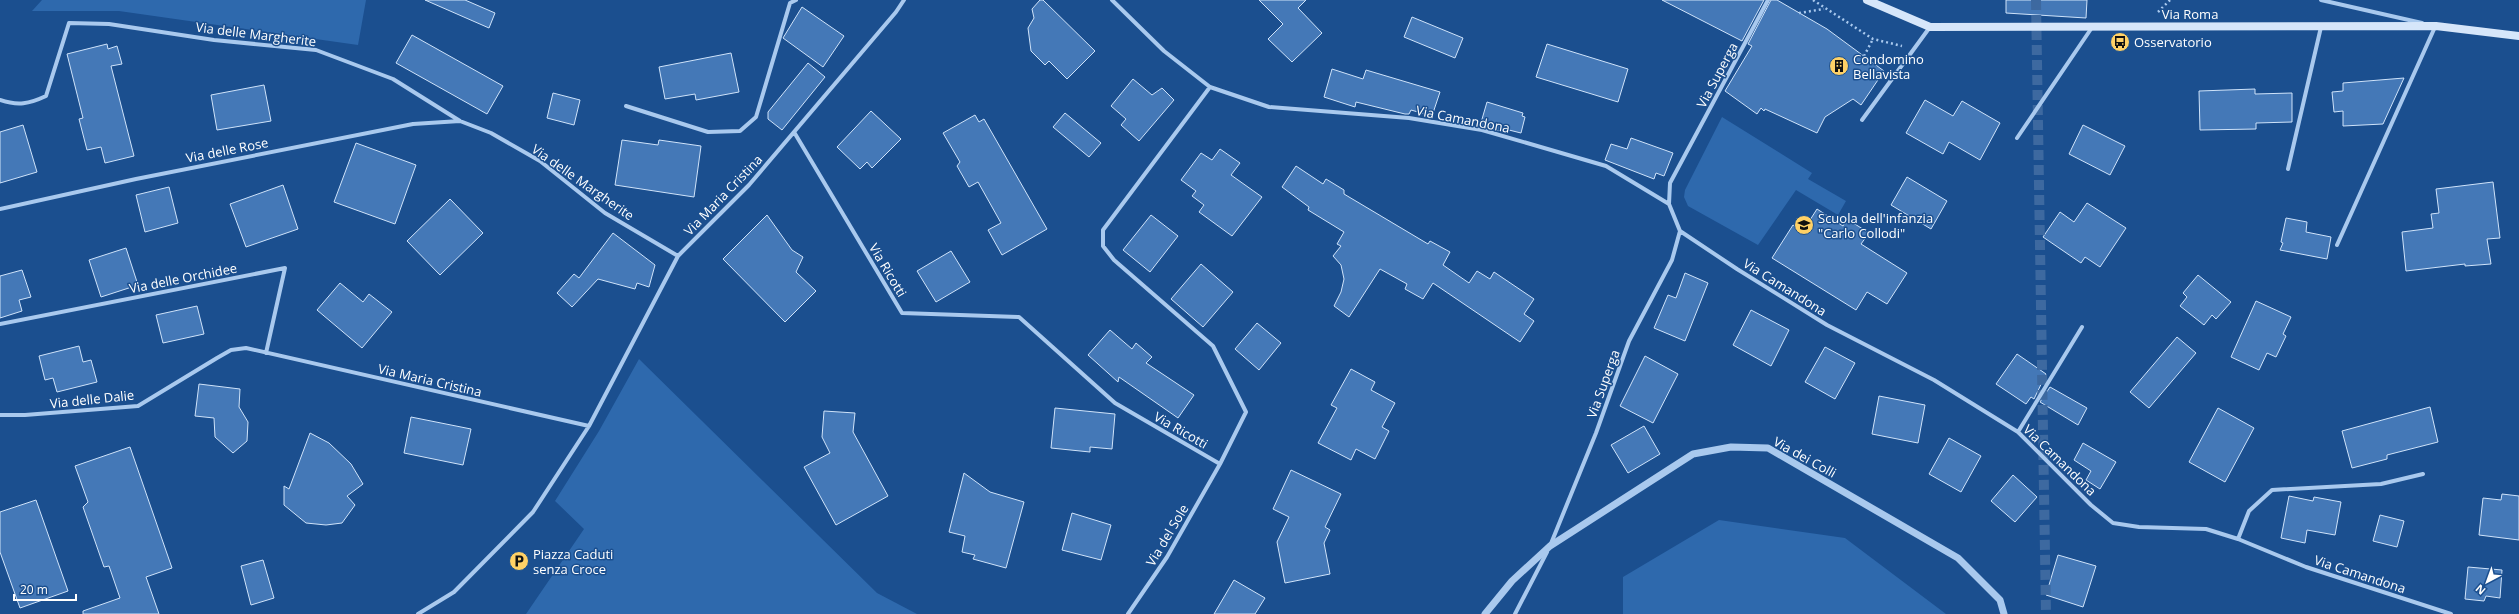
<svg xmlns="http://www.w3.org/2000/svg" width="2519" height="614" font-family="'Open Sans',sans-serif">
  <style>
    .green { fill: #2e69ad }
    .building { fill: #4478b7; stroke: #cfe3fa }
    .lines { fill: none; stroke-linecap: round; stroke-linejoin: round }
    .primary-tunnel { stroke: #3d69a0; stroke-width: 10; stroke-dasharray: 10 5; stroke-linecap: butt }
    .path { stroke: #a9c9ee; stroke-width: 2.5; stroke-dasharray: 2 3; stroke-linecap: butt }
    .minor { stroke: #a9c9ee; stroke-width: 4 }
    .tertiary { stroke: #a9c9ee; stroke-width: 7 }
    .secondary { stroke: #d6e6fa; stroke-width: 8 }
    .labels { text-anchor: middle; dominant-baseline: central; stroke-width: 3; stroke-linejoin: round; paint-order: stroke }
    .street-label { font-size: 13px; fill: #fff; stroke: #1b4f8f }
    .poi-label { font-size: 13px; fill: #fff; stroke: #1b4f8f; text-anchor: start }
  </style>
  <rect width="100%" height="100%" fill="#1b4f8f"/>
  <path class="green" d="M 42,0 L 366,0 L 358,45 L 119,11 L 32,11 Z
    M 1722,117 L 1812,173 L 1808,179 L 1846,201 L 1838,215 L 1796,190 L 1758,245 L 1688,206 L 1684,197 L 1685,190 Z
    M 639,359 L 877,593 L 917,614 L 526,614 L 584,529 L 555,501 L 599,431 Z
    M 1719,520 L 1845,538 L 1946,614 L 1623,614 L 1623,577 Z"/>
  <path class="building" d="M 425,0 L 465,0 L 495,13 L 489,28 Z
    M 1040,0 L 1043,0 L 1095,51 L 1067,79 L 1049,61 L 1045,65 L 1031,51 L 1028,28 L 1034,18 L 1032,9 Z
    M 1259,0 L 1306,0 L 1298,8 L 1322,33 L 1292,62 L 1268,39 L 1283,24 Z
    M 1662,0 L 1764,0 L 1742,41 Z
    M 1771,0 L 1777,0 L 1827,29 L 1884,71 L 1861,105 L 1853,99 L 1825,117 L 1817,133 L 1765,109 L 1764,111 L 1761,108 L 1757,114 L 1725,91 L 1752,46 L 1748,44 Z
    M 2006,0 L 2087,0 L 2086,18 L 2006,13 Z
    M 802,7 L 844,36 L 823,67 L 783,38 Z
    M 1412,17 L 1463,38 L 1455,58 L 1404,37 Z
    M 412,35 L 503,86 L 487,114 L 396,63 Z
    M 107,44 L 108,49 L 117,46 L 122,64 L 111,66 L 134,156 L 105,163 L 101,147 L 87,150 L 79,119 L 83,118 L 67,54 Z
    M 1547,44 L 1628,69 L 1618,102 L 1536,77 Z
    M 731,53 L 739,92 L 696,100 L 695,94 L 665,99 L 659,67 Z
    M 808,63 L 825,77 L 782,130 L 768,119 L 768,112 Z
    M 1332,69 L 1363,79 L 1366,70 L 1440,92 L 1432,116 L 1411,110 L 1409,114 L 1405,114 L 1356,102 L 1355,107 L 1324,97 Z
    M 2404,78 L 2383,124 L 2343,126 L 2343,111 L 2334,112 L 2332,92 L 2343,91 L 2343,83 Z
    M 1133,79 L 1152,95 L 1162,88 L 1174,100 L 1139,141 L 1121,125 L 1126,119 L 1111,106 Z
    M 264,85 L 271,121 L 217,130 L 211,95 Z
    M 2255,89 L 2255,94 L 2292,93 L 2292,122 L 2256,123 L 2256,129 L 2200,130 L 2199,91 Z
    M 553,93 L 580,100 L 574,125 L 547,118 Z
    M 1925,100 L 1953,116 L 1962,101 L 2000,123 L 1980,160 L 1949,142 L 1943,154 L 1906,133 Z
    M 1487,102 L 1523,113 L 1522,116 L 1525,117 L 1521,133 L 1509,130 L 1508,133 L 1480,126 Z
    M 871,111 L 901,139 L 872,168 L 867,162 L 860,169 L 837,147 Z
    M 1065,113 L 1101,143 L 1089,157 L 1053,127 Z
    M 975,115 L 979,122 L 984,119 L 1047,229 L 1002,255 L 988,230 L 1001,223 L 978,182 L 969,187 L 957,166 L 960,162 L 943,133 Z
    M 23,125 L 37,172 L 0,183 L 0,132 Z
    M 2083,125 L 2125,146 L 2110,175 L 2069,154 Z
    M 1631,138 L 1673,153 L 1664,176 L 1656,173 L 1654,179 L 1605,160 L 1611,144 L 1627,149 Z
    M 622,140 L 658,145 L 659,140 L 701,146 L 694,197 L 615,185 Z
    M 356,143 L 416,165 L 395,224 L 334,202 Z
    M 1220,149 L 1240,163 L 1231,175 L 1262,197 L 1232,236 L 1199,212 L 1204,205 L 1192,196 L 1196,191 L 1181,180 L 1201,153 L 1212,160 Z
    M 1296,166 L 1323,184 L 1326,179 L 1344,190 L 1344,194 L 1428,244 L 1430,241 L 1450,252 L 1443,265 L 1469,283 L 1477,271 L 1490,279 L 1494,272 L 1534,299 L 1524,314 L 1534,321 L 1520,342 L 1433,283 L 1423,299 L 1405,289 L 1407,284 L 1380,269 L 1349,317 L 1334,306 L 1341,292 L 1344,279 L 1341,265 L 1333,256 L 1341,246 L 1337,244 L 1344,232 L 1308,210 L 1309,207 L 1282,187 Z
    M 1907,177 L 1947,201 L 1931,229 L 1891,205 Z
    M 2493,182 L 2500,238 L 2487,239 L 2491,264 L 2465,266 L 2465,264 L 2406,271 L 2402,232 L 2433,228 L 2431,214 L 2439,213 L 2436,189 Z
    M 283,185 L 298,229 L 246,247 L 230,204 Z
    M 169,187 L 178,223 L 145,232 L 136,195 Z
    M 450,199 L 483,233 L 440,275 L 407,241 Z
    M 2087,203 L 2126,228 L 2100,267 L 2085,257 L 2081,263 L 2043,237 L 2060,212 L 2074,222 Z
    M 1817,209 L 1843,226 L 1847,219 L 1869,233 L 1861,244 L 1907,273 L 1887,304 L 1867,292 L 1856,310 L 1772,258 L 1793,225 L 1803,231 Z
    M 767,215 L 792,250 L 803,257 L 796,272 L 816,291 L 785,322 L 723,259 Z
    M 1151,215 L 1178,236 L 1150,272 L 1123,250 Z
    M 2286,218 L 2307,222 L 2306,232 L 2331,237 L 2327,259 L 2280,250 L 2283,243 L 2281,242 Z
    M 613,233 L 655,265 L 649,287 L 637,283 L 635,289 L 598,279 L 572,307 L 557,293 L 574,274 L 579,278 Z
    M 126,248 L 138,285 L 101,297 L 89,260 Z
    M 951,251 L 970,282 L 936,302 L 917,271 Z
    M 1201,264 L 1233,292 L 1203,327 L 1171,299 Z
    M 22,270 L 31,297 L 19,300 L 22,311 L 0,318 L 0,276 Z
    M 1685,273 L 1708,283 L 1685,341 L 1654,328 L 1668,295 L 1676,298 Z
    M 2198,275 L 2231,302 L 2216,319 L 2212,315 L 2204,325 L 2180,306 L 2187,297 L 2183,293 Z
    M 340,283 L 363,302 L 369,294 L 392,312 L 362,348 L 317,310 Z
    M 2256,301 L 2291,317 L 2283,334 L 2286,336 L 2276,357 L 2267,353 L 2259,370 L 2231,357 Z
    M 197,306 L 204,334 L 163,343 L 156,315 Z
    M 1751,310 L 1789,330 L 1771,366 L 1733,345 Z
    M 1257,323 L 1281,343 L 1259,370 L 1235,349 Z
    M 1110,330 L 1132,349 L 1136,343 L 1152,357 L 1146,363 L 1194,395 L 1178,418 L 1119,377 L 1118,382 L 1088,355 Z
    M 2177,337 L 2196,353 L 2149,408 L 2130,392 Z
    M 79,346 L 83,362 L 91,360 L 97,382 L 57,392 L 53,378 L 45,380 L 39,356 Z
    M 1825,347 L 1855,363 L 1835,399 L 1805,382 Z
    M 2017,354 L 2046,374 L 2034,399 L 2031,397 L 2026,404 L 1996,384 Z
    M 1645,356 L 1678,374 L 1653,423 L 1620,406 Z
    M 1351,369 L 1375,382 L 1371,390 L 1395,403 L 1382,427 L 1389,431 L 1375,459 L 1356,449 L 1351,460 L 1318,443 L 1337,408 L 1331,405 Z
    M 199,384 L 240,389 L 239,407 L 248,422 L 247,441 L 233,453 L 215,437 L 214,418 L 195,416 Z
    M 2050,387 L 2087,408 L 2078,425 L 2040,402 Z
    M 1879,396 L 1925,405 L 1918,443 L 1872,434 Z
    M 2430,407 L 2438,442 L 2387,455 L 2387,459 L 2352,468 L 2342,431 Z
    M 1055,408 L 1115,414 L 1112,449 L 1090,447 L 1090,452 L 1051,448 Z
    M 2218,408 L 2254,428 L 2225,482 L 2189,462 Z
    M 824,411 L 855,413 L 853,432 L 888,496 L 836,525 L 804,467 L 830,453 L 822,437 Z
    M 411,417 L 471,429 L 463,465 L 404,453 Z
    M 1644,426 L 1660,454 L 1628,473 L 1611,445 Z
    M 310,433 L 329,443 L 351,464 L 363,484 L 347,496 L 355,505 L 342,523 L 326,525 L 306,523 L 284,505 L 284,486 L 289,489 Z
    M 1949,438 L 1981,456 L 1961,492 L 1929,474 Z
    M 2083,443 L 2116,462 L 2100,489 L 2086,480 L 2091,471 L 2074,460 Z
    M 130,447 L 172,568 L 146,577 L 159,614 L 83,614 L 83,611 L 120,598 L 109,566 L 104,567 L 83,507 L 88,502 L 75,466 Z
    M 1291,470 L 1341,494 L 1325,527 L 1330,530 L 1324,543 L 1330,574 L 1285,583 L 1277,542 L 1289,517 L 1273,509 Z
    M 964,473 L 990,492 L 1024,502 L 1006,568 L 973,559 L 975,555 L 962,552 L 965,536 L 949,532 Z
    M 2013,475 L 2037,497 L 2015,522 L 1991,501 Z
    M 2502,494 L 2519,496 L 2519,540 L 2479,535 L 2483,498 L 2501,500 Z
    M 2289,496 L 2313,501 L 2314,497 L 2341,502 L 2335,535 L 2307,530 L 2305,543 L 2281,538 Z
    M 36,500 L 68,591 L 20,608 L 0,552 L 0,512 Z
    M 1072,513 L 1111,525 L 1101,560 L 1062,550 Z
    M 2380,515 L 2404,521 L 2397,547 L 2373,541 Z
    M 2058,555 L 2096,566 L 2083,607 L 2046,595 Z
    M 263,560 L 274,598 L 251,605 L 241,566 Z
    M 2468,567 L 2502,570 L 2500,598 L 2486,596 L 2484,601 L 2465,599 Z
    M 1234,580 L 1265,598 L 1255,614 L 1214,614 Z"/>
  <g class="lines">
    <path class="primary-tunnel" d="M 2036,0 L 2046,614"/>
    <path class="path" d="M 1813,0 L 1873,39 L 1902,46
      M 2158,12 L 2170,0
      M 1799,13 L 1824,9
      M 1864,56 L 1873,39"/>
    <path class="minor" d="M 1112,0 L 1164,51 L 1210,87 L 1269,107 L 1409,118 L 1482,130 L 1606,166 L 1669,204 L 1680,231 L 1737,269 L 1827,325 L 1934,380 L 2018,432 L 2091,505 L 2113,523 L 2139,527 L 2206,529 L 2238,539 L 2306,567 L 2451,614
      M 2321,0 L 2422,23
      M 0,100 C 18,106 29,104 46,96 L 69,23 L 109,24 L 214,40 L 316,50 L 393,79 L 460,121 L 491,133 L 540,161 L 605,213 L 678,256
      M 626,106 L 708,132 L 740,131 L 756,117 L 790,3 L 796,0
      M 1862,120 L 1930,27
      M 794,132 L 902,313 L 1019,317 L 1115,403 L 1220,464 L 1246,412 L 1213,346 L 1114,260 L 1103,246 L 1103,230 L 1210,87
      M 2017,138 L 2093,26
      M 2288,169 L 2321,27
      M 1669,204 L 1670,183 L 1768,0
      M 0,209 L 136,179 L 413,124 L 460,121
      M 2337,245 L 2435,27
      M 0,324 L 285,268 L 266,353
      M 0,415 L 25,415 L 138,406 L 217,358 L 231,350 L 246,348 L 589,426
      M 2018,432 L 2082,327
      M 2238,539 L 2249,511 L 2272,490 L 2381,484 L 2423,474
      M 1550,546 L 1596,433 L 1629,341 L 1672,260 L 1680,231
      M 418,614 L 454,592 L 533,512 L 589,426 L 678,256 L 749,185 L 896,12 L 904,0
      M 1128,614 L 1167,557 L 1220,464
      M 1515,614 L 1547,552"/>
    <path class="tertiary" d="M 1485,614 L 1512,581 L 1550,546 L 1693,454 L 1731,447 L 1768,448 L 1958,558 L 2000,600 L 2004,614"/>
    <path class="secondary" d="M 1867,0 L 1930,27 L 2436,26 L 2519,36"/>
  </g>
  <defs>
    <symbol id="bus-disc" viewBox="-11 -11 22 22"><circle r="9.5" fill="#ffd166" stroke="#1b4f8f"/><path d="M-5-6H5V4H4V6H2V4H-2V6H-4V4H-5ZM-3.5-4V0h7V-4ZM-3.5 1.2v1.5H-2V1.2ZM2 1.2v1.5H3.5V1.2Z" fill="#111"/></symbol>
    <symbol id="building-disc" viewBox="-11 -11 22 22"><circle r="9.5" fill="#ffd166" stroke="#1b4f8f"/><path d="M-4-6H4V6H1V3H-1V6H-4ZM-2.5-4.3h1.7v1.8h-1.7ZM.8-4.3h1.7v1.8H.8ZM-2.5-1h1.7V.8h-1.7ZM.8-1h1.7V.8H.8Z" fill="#111"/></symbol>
    <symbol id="school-disc" viewBox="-11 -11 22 22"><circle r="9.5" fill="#ffd166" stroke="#1b4f8f"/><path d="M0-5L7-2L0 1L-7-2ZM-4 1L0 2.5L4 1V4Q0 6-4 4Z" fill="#111"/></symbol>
    <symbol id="parking-disc" viewBox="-11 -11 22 22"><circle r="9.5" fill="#ffd166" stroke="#1b4f8f"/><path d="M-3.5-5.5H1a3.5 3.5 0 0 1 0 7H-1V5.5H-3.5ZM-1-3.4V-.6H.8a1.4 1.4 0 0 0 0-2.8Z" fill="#111"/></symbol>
  </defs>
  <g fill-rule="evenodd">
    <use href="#bus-disc" x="2109" y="31" width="22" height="22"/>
    <use href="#building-disc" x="1828" y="55" width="22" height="22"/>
    <use href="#school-disc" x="1793" y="214" width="22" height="22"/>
    <use href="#parking-disc" x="508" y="550" width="22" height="22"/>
  </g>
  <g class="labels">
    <g class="street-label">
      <text x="2190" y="14">Via Roma</text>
      <text transform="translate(256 34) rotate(7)">Via delle Margherite</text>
      <text transform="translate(1717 75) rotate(-62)">Via Superga</text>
      <text transform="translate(1463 119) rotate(11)">Via Camandona</text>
      <text transform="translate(227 150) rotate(-11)">Via delle Rose</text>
      <text transform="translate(583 182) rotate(35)">Via delle Margherite</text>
      <text transform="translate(723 195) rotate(-46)">Via Maria Cristina</text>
      <text transform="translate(888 270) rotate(59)">Via Ricotti</text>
      <text transform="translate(183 278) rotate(-11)">Via delle Orchidee</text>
      <text transform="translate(1785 287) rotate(32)">Via Camandona</text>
      <text transform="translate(430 380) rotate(13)">Via Maria Cristina</text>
      <text transform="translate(1603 384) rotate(-70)">Via Superga</text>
      <text transform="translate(92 399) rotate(-6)">Via delle Dalie</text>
      <text transform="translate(1181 430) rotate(30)">Via Ricotti</text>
      <text transform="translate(1805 457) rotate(29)">Via dei Colli</text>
      <text transform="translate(2060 460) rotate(44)">Via Camandona</text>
      <text transform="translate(1167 535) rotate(-59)">Via del Sole</text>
      <text transform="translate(2360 574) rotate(18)">Via Camandona</text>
    </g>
    <g class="poi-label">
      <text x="2134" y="42">Osservatorio</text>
      <text x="1853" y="59">Condomino<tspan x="1853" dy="15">Bellavista</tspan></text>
      <text x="1818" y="218">Scuola dell'infanzia<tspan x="1818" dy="15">"Carlo Collodi"</tspan></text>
      <text x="533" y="554">Piazza Caduti<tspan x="533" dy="15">senza Croce</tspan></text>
    </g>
  </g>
  <g transform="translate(2487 582) rotate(221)" stroke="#1b4f8f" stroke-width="3" paint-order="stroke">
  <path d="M0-3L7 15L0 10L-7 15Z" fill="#ffffff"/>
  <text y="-6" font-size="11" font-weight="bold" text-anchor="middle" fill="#ffffff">N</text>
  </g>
  <path d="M14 594v6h62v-6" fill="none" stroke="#ffffff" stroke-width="2"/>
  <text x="20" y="594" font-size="12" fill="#ffffff" stroke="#1b4f8f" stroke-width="3" paint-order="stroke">20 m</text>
</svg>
